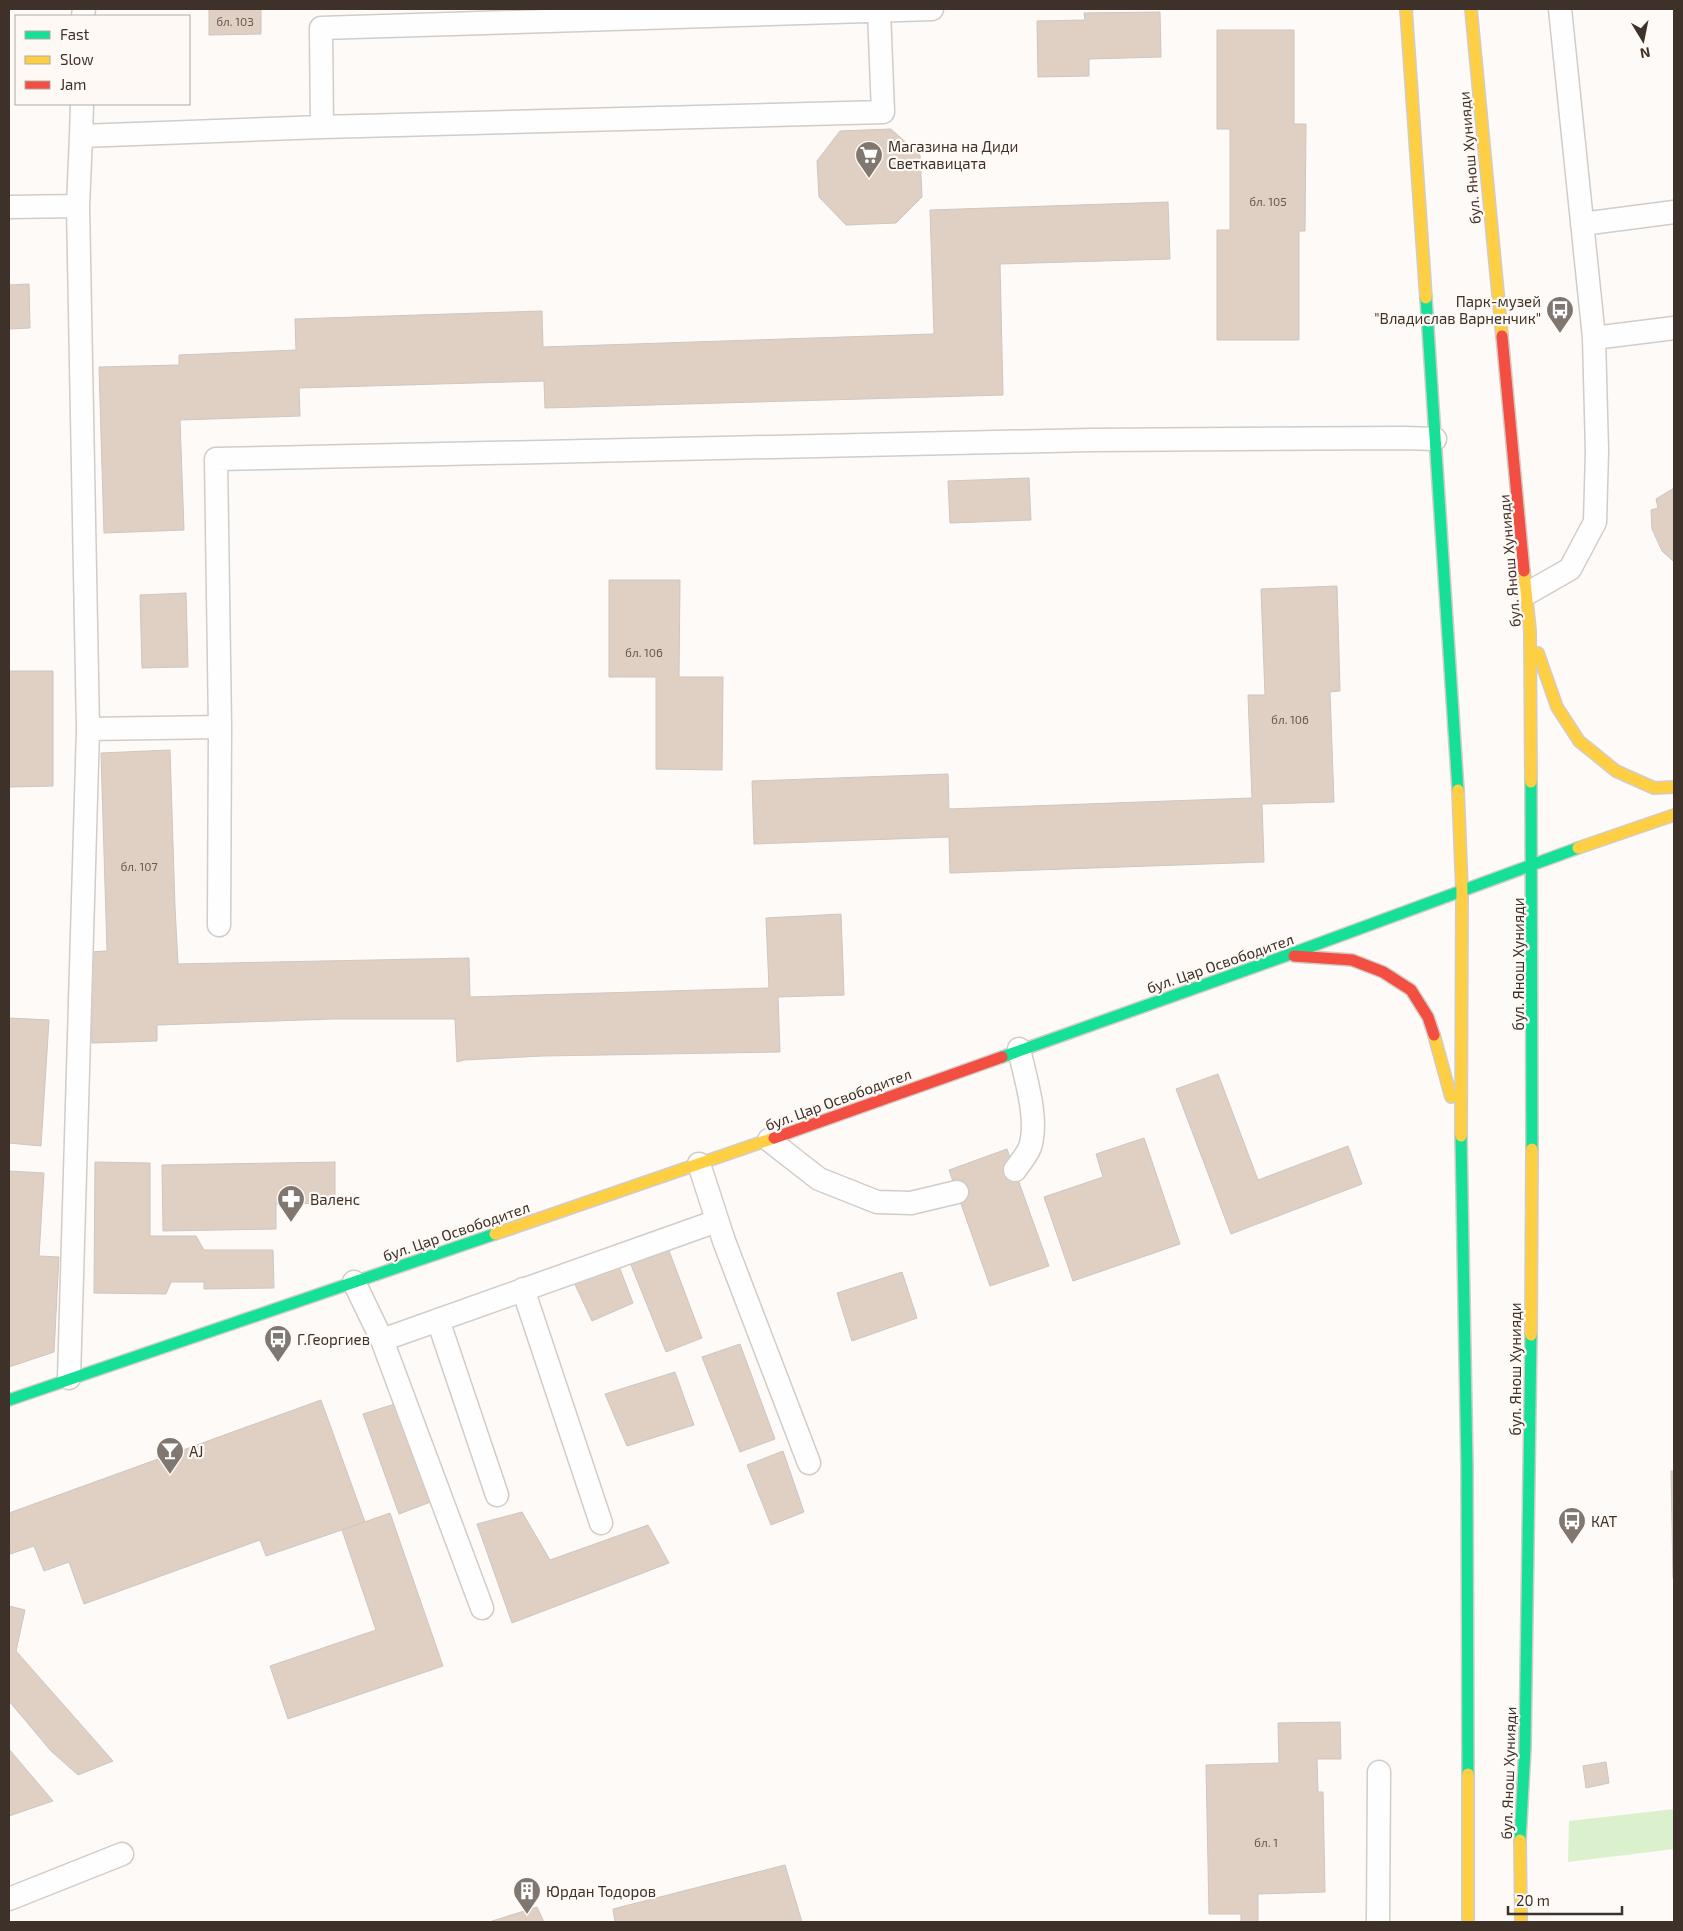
<svg xmlns="http://www.w3.org/2000/svg" width="1683" height="1931" font-family="'Exo 2',sans-serif">
  <style>
    .green { fill: #dbf0cc }
    .building { fill: #e0d0c3; stroke: #cdc6c1 }
    .lines { fill: none; stroke-linecap: round; stroke-linejoin: round }
    .lane-casing { stroke: #d2ccc7; stroke-width: 25 }
    .fast-casing { stroke: #d2ccc7; stroke-width: 14 }
    .slow-casing { stroke: #d2ccc7; stroke-width: 14 }
    .jam-casing { stroke: #d2ccc7; stroke-width: 14 }
    .lane { stroke: #fffefe; stroke-width: 22 }
    .fast { stroke: #16e098; stroke-width: 11 }
    .slow { stroke: #ffcf43; stroke-width: 11 }
    .jam { stroke: #f24e42; stroke-width: 11 }
    .labels { text-anchor: middle; dominant-baseline: central; stroke-width: 4.5; stroke-linejoin: round; paint-order: stroke }
    .number-label { font-size: 12px; fill: #665950 }
    .poi-label { font-size: 15px; fill: #3d3129; stroke: #fff9f5; text-anchor: start }
    .street-label { font-size: 15px; fill: #3d3129; stroke: #fff9f5 }
  </style>
  <rect width="100%" height="100%" fill="#fdfaf7"/>
  <path class="green" d="M 1674,1809 L 1674,1849 L 1568,1862 L 1569,1821 Z"/>
  <path class="building" d="M 209,9 L 261,9 L 261,34 L 209,35 Z
    M 1160,12 L 1161,57 L 1089,59 L 1089,76 L 1038,77 L 1037,21 L 1085,20 L 1084,13 Z
    M 1217,30 L 1294,30 L 1294,124 L 1306,124 L 1305,231 L 1299,231 L 1299,340 L 1217,340 L 1217,230 L 1230,230 L 1230,129 L 1217,129 Z
    M 891,129 L 920,155 L 922,197 L 896,223 L 846,225 L 819,197 L 817,161 L 840,131 Z
    M 1168,202 L 1170,259 L 1000,264 L 1003,395 L 545,408 L 544,381 L 299,388 L 300,416 L 180,420 L 184,530 L 104,533 L 99,367 L 179,365 L 179,355 L 296,350 L 295,319 L 542,311 L 543,347 L 934,334 L 930,210 Z
    M 9,279 L 9,285 L 29,284 L 30,328 L 9,329 Z
    M 1029,478 L 1031,520 L 950,523 L 948,481 Z
    M 1674,488 L 1674,562 L 1662,551 L 1652,529 L 1651,510 L 1658,508 L 1656,499 Z
    M 609,580 L 680,580 L 679,677 L 723,677 L 722,770 L 656,769 L 656,677 L 609,677 Z
    M 1337,586 L 1340,691 L 1330,692 L 1334,802 L 1262,804 L 1264,862 L 950,873 L 949,837 L 754,844 L 752,781 L 948,774 L 949,809 L 1252,798 L 1248,695 L 1265,695 L 1261,589 Z
    M 186,593 L 188,667 L 142,668 L 140,595 Z
    M 9,671 L 53,671 L 53,786 L 9,787 Z
    M 170,750 L 175,907 L 178,964 L 469,958 L 470,997 L 769,988 L 766,918 L 841,914 L 844,995 L 778,997 L 780,1052 L 543,1056 L 464,1060 L 457,1062 L 455,1019 L 333,1019 L 157,1025 L 157,1041 L 92,1043 L 89,952 L 107,951 L 101,753 Z
    M 9,1018 L 49,1020 L 41,1146 L 9,1143 Z
    M 1218,1074 L 1258,1180 L 1348,1146 L 1362,1184 L 1231,1234 L 1176,1089 Z
    M 1144,1138 L 1180,1244 L 1073,1281 L 1044,1197 L 1103,1177 L 1096,1154 Z
    M 1007,1149 L 1049,1266 L 990,1286 L 949,1170 Z
    M 95,1162 L 150,1163 L 150,1236 L 196,1236 L 204,1250 L 273,1250 L 274,1288 L 204,1289 L 204,1282 L 171,1282 L 166,1294 L 94,1293 Z
    M 335,1162 L 335,1203 L 276,1204 L 276,1229 L 163,1231 L 162,1165 Z
    M 9,1171 L 44,1173 L 39,1256 L 59,1257 L 54,1352 L 9,1367 Z
    M 668,1248 L 702,1338 L 666,1352 L 629,1260 Z
    M 617,1261 L 633,1303 L 592,1321 L 571,1276 Z
    M 902,1272 L 917,1318 L 852,1341 L 837,1293 Z
    M 740,1344 L 775,1439 L 740,1452 L 702,1357 Z
    M 675,1372 L 694,1425 L 627,1446 L 605,1394 Z
    M 321,1400 L 365,1522 L 266,1556 L 260,1540 L 84,1604 L 69,1562 L 44,1571 L 34,1546 L 10,1554 L 9,1513 Z
    M 401,1402 L 436,1500 L 399,1514 L 363,1414 Z
    M 783,1451 L 804,1512 L 771,1525 L 747,1465 Z
    M 1671,1471 L 1674,1471 L 1674,1579 L 1673,1579 Z
    M 522,1512 L 550,1560 L 648,1525 L 669,1563 L 512,1623 L 477,1524 Z
    M 390,1513 L 443,1666 L 288,1719 L 270,1666 L 376,1630 L 342,1530 Z
    M 9,1606 L 25,1610 L 16,1651 L 113,1761 L 78,1775 L 51,1751 L 9,1701 Z
    M 1340,1722 L 1341,1759 L 1317,1759 L 1318,1792 L 1323,1792 L 1325,1892 L 1258,1894 L 1258,1922 L 1241,1922 L 1241,1914 L 1209,1914 L 1206,1765 L 1279,1763 L 1278,1723 Z
    M 9,1749 L 53,1801 L 9,1816 Z
    M 1606,1762 L 1609,1783 L 1586,1788 L 1583,1766 Z
    M 785,1865 L 802,1922 L 615,1922 L 613,1909 Z
    M 537,1907 L 544,1922 L 489,1922 Z"/>
  <g class="lines">
    <defs>
      <path id="lane" d="M 83,16 L 84,9
        M 322,127 L 321,28 L 932,9
        M 81,136 L 82,104
        M 9,207 L 78,206 L 81,136 L 322,127 L 883,112 L 879,11
        M 1582,224 L 1674,212
        M 1594,338 L 1674,328
        M 1528,593 L 1570,569 L 1595,522 L 1597,451 L 1594,338 L 1560,9
        M 88,729 L 220,727 L 216,459 L 1091,440 L 1404,438 L 1435,439
        M 219,925 L 220,727
        M 769,1140 L 819,1179 L 877,1202 L 911,1203 L 957,1192
        M 699,1164 L 724,1241 L 809,1463
        M 1015,1170 C 1020,1163 1027,1155 1030,1147 C 1039,1119 1025,1077 1019,1049
        M 354,1282 L 382,1340 L 482,1608
        M 523,1289 L 601,1523
        M 438,1320 L 497,1495
        M 382,1340 L 717,1221
        M 69,1378 L 88,729 L 78,206
        M 9,1899 L 122,1854
        M 1378,1922 L 1379,1772"/>
      <path id="fast" d="M 1426,298 L 1458,790
        M 1531,782 L 1532,1149
        M 1002,1057 L 1285,956 L 1578,848
        M 1461,1136 L 1467,1467 L 1468,1774
        M 9,1400 L 495,1234
        M 1520,1840 L 1525,1748 L 1531,1335"/>
      <path id="slow" d="M 1406,9 L 1426,298
        M 1471,9 L 1502,336
        M 1524,571 L 1530,631 L 1531,782
        M 1538,653 L 1557,707 L 1579,741 L 1616,771 L 1654,788 L 1674,787
        M 1458,790 L 1462,891 L 1461,1136
        M 1578,848 L 1674,815
        M 1434,1035 L 1451,1097
        M 495,1234 L 774,1138
        M 1531,1335 L 1532,1149
        M 1468,1774 L 1468,1922
        M 1520,1840 L 1521,1922"/>
      <path id="jam" d="M 1502,336 L 1524,571
        M 1294,956 L 1352,960 L 1383,972 L 1411,990 L 1428,1017 L 1434,1035
        M 774,1138 L 1002,1057"/>
    </defs>
    <use href="#lane" class="lane-casing"/>
    <use href="#fast" class="fast-casing"/>
    <use href="#slow" class="slow-casing"/>
    <use href="#jam" class="jam-casing"/>
    <use href="#lane" class="lane"/>
    <use href="#fast" class="fast"/>
    <use href="#slow" class="slow"/>
    <use href="#jam" class="jam"/>
  </g>
  <defs>
    <symbol id="supermarket-pin" viewBox="-11 -11 22 30"><path d="M0 17L-7.5 6A9.5 9.5 0 1 1 7.5 6Z" fill="#807771" stroke="#fff9f5"/><path d="M-6-5.5h2.5l.6 2H6L4.5 2H-2.5L-4.4-4H-6ZM-1.5 3.2a1.3 1.3 0 1 0 .1 0ZM3 3.2a1.3 1.3 0 1 0 .1 0Z" fill="#fff"/></symbol>
    <symbol id="bus-pin" viewBox="-11 -11 22 30"><path d="M0 17L-7.5 6A9.5 9.5 0 1 1 7.5 6Z" fill="#807771" stroke="#fff9f5"/><path d="M-5-6H5V4H4V6H2V4H-2V6H-4V4H-5ZM-3.5-4V0h7V-4ZM-3.5 1.2v1.5H-2V1.2ZM2 1.2v1.5H3.5V1.2Z" fill="#fff"/></symbol>
    <symbol id="pharmacy-pin" viewBox="-11 -11 22 30"><path d="M0 17L-7.5 6A9.5 9.5 0 1 1 7.5 6Z" fill="#807771" stroke="#fff9f5"/><path d="M-2-6h4v4h4v4h-4v4h-4v-4h-4v-4h4Z" fill="#fff"/></symbol>
    <symbol id="bar-pin" viewBox="-11 -11 22 30"><path d="M0 17L-7.5 6A9.5 9.5 0 1 1 7.5 6Z" fill="#807771" stroke="#fff9f5"/><path d="M-6-5H6L.8 .8V4.5H3.5V6h-7V4.5H-.8V.8Z" fill="#fff"/></symbol>
    <symbol id="building-pin" viewBox="-11 -11 22 30"><path d="M0 17L-7.5 6A9.5 9.5 0 1 1 7.5 6Z" fill="#807771" stroke="#fff9f5"/><path d="M-4-6H4V6H1V3H-1V6H-4ZM-2.5-4.3h1.7v1.8h-1.7ZM.8-4.3h1.7v1.8H.8ZM-2.5-1h1.7V.8h-1.7ZM.8-1h1.7V.8H.8Z" fill="#fff"/></symbol>
  </defs>
  <g fill-rule="evenodd">
    <use href="#supermarket-pin" x="853" y="139" width="32" height="43"/>
    <use href="#bus-pin" x="1544" y="294" width="32" height="43"/>
    <use href="#pharmacy-pin" x="275" y="1183" width="32" height="43"/>
    <use href="#bus-pin" x="262" y="1323" width="32" height="43"/>
    <use href="#bar-pin" x="154" y="1435" width="32" height="43"/>
    <use href="#bus-pin" x="1556" y="1505" width="32" height="43"/>
    <use href="#building-pin" x="511" y="1875" width="32" height="43"/>
  </g>
  <g class="labels">
    <g class="number-label">
      <text x="235" y="21">бл. 103</text>
      <text x="1268" y="201">бл. 105</text>
      <text x="644" y="652">бл. 106</text>
      <text x="1290" y="719">бл. 106</text>
      <text x="139" y="866">бл. 107</text>
      <text x="1266" y="1842">бл. 1</text>
    </g>
    <g class="poi-label">
      <text x="888" y="146">Магазина на Диди<tspan x="888" dy="17">Светкавицата</tspan></text>
      <text x="1541" y="301" text-anchor="end">Парк-музей<tspan x="1541" dy="17">"Владислав Варненчик"</tspan></text>
      <text x="310" y="1199">Валенс</text>
      <text x="297" y="1339">Г.Георгиев</text>
      <text x="189" y="1451">AJ</text>
      <text x="1591" y="1521">КАТ</text>
      <text x="546" y="1891">Юрдан Тодоров</text>
    </g>
    <g class="street-label">
      <text transform="translate(1469 158) rotate(-95)">бул. Янош Хунияди</text>
      <text transform="translate(1509 561) rotate(-95)">бул. Янош Хунияди</text>
      <text transform="translate(1220 963) rotate(-19)">бул. Цар Освободител</text>
      <text transform="translate(1518 964) rotate(-90)">бул. Янош Хунияди</text>
      <text transform="translate(838 1099) rotate(-20)">бул. Цар Освободител</text>
      <text transform="translate(456 1231) rotate(-19)">бул. Цар Освободител</text>
      <text transform="translate(1515 1369) rotate(-90)">бул. Янош Хунияди</text>
      <text transform="translate(1508 1773) rotate(-88)">бул. Янош Хунияди</text>
    </g>
  </g>
  <rect width="1683" height="1931" fill="none" stroke="#3d3129" stroke-width="20"/>
  <rect x="15" y="15" width="175" height="90" fill="#fff9f5" stroke="#b1a9a3"/>
  <rect x="25" y="31" width="25" height="8" fill="#16e098" stroke="#b1a9a3"/>
  <text x="60" y="40" font-size="15" fill="#3d3129">Fast</text>
  <rect x="25" y="56" width="25" height="8" fill="#ffcf43" stroke="#b1a9a3"/>
  <text x="60" y="65" font-size="15" fill="#3d3129">Slow</text>
  <rect x="25" y="81" width="25" height="8" fill="#f24e42" stroke="#b1a9a3"/>
  <text x="60" y="90" font-size="15" fill="#3d3129">Jam</text>
  <g transform="translate(1643 40) rotate(170)" stroke="#fff9f5" stroke-width="4" paint-order="stroke">
  <path d="M0-4L9 19L0 12L-9 19Z" fill="#3d3129"/>
  <text y="-8" font-size="14" font-weight="bold" text-anchor="middle" fill="#3d3129">N</text>
  </g>
  <path d="M1508 1906v8h114v-8" fill="none" stroke="#3d3129" stroke-width="2.5"/>
  <text x="1516" y="1906" font-size="15" fill="#3d3129" stroke="#fff9f5" stroke-width="4" paint-order="stroke">20 m</text>
</svg>
